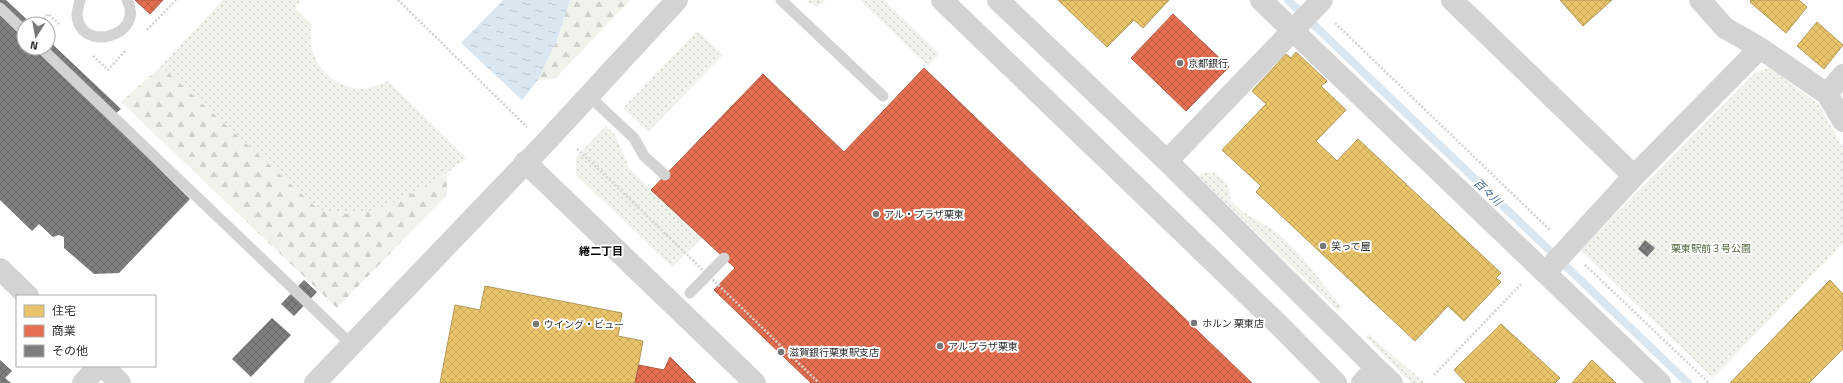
<svg xmlns="http://www.w3.org/2000/svg" width="1843" height="383" font-family="'Titillium Web','Noto Sans JP',sans-serif">
  <style>
    .grass { fill: url(#grass-dots) }
    .forest { fill: url(#forest-firs) }
    .water { fill: url(#water-ripples) }
    .homes { fill: url(#homes-cross-hatch); stroke: #b19758 }
    .shops { fill: url(#shops-cross-hatch); stroke: #b05c46 }
    .lines { fill: none; stroke-linecap: round; stroke-linejoin: round }
    .stream { stroke: #dae6f0; stroke-width: 8 }
    .building { fill: url(#building-cross-hatch) }
    .path { stroke: #d3d3d3; stroke-width: 2.5; stroke-dasharray: 2 2; stroke-linecap: butt }
    .service { stroke: #d3d3d3; stroke-width: 11 }
    .minor { stroke: #d3d3d3; stroke-width: 22 }
    .tertiary { stroke: #d3d3d3; stroke-width: 22 }
    .path-bridge { stroke: #d3d3d3; stroke-width: 2.5; stroke-dasharray: 2 2; stroke-linecap: butt }
    .poi-dot { fill: #777; stroke: #fff; stroke-width: 1.5 }
    .labels { text-anchor: middle; dominant-baseline: central; stroke-width: 4; stroke-linejoin: round; paint-order: stroke }
    .poi-label { font-size: 10px; fill: #2e2e2e; stroke: #fff; text-anchor: start }
    .park-label { font-size: 10px; fill: #4f663f; stroke: #fff }
    .water-label { font-size: 11px; font-style: italic; fill: #42698a; stroke: #fff }
    .neighbourhood-label { font-size: 11px; font-weight: bold; fill: #000; stroke: #fff }
  </style>
  <defs>
    <pattern id="grass-dots" width="8" height="8" patternUnits="userSpaceOnUse"><rect width="8" height="8" fill="#f0f3ec"/><path d="M2 2h.1M6 6h.1" fill="none" stroke="#ced1cb" stroke-width="1.8" stroke-linecap="round"/></pattern>
    <pattern id="forest-firs" width="22" height="20" patternUnits="userSpaceOnUse"><rect width="22" height="20" fill="#f0f3ec"/><path d="M5 1l3.5 6h-7zM16 11l3.5 6h-7z" fill="#ced1cb"/></pattern>
    <pattern id="water-ripples" width="26" height="14" patternUnits="userSpaceOnUse"><rect width="26" height="14" fill="#dae6f0"/><path d="M2 4q2-2 4 0t4 0M15 11q2-2 4 0t4 0" fill="none" stroke="#bbc6ce"/></pattern>
    <pattern id="homes-cross-hatch" width="8" height="8" patternUnits="userSpaceOnUse"><rect width="8" height="8" fill="#e9c46a"/><path d="M0 0l8 8M0 8l8-8" fill="none" stroke="#c8a95c"/></pattern>
    <pattern id="shops-cross-hatch" width="8" height="8" patternUnits="userSpaceOnUse"><rect width="8" height="8" fill="#e76f51"/><path d="M0 0l8 8M0 8l8-8" fill="none" stroke="#bc5c44"/></pattern>
    <pattern id="building-cross-hatch" width="8" height="8" patternUnits="userSpaceOnUse"><rect width="8" height="8" fill="#7e7e7e"/><path d="M0 0l8 8M0 8l8-8" fill="none" stroke="#686868"/></pattern>
  </defs>
  <rect width="100%" height="100%" fill="#fff"/>
  <path class="grass" d="M 223,0 L 301,0 L 295,8 L 312,25 C 305,52 323,80 350,87 C 363,91 376,87 388,81 L 466,158 C 433,185 391,213 347,214 C 338,214 328,211 319,210 L 161,66 Z
    M 806,0 L 826,0 L 817,7 Z
    M 860,0 L 884,0 L 940,54 L 928,66 Z
    M 697,31 L 723,55 L 648,132 L 623,108 Z
    M 1770,68 L 1818,104 L 1843,147 L 1843,243 L 1713,378 L 1580,250 L 1756,72 Z
    M 606,126 L 616,136 L 629,168 L 702,238 L 672,267 L 576,175 L 576,157 Z
    M 1213,172 C 1223,179 1232,187 1230,200 C 1243,215 1261,221 1277,233 C 1302,253 1321,282 1341,307 L 1338,311 L 1198,176 L 1204,173 Z
    M 1368,334 L 1425,383 L 1411,383 L 1366,337 Z"/>
  <path class="forest" d="M 570,0 L 630,0 L 555,79 L 538,80 L 557,40 Z
    M 161,66 L 319,210 C 328,211 338,214 347,214 C 384,213 416,192 447,174 L 447,195 L 337,308 L 121,102 Z"/>
  <path class="water" d="M 503,0 L 570,0 L 557,40 L 538,80 L 522,100 L 461,43 Z"/>
  <path class="homes" d="M 1058,0 L 1169,0 L 1143,28 L 1134,20 L 1107,47 Z
    M 1560,0 L 1612,0 L 1583,26 Z
    M 1751,0 L 1799,0 L 1807,7 L 1786,33 L 1750,2 Z
    M 1817,22 L 1843,45 L 1824,69 L 1797,46 Z
    M 1296,52 L 1327,81 L 1321,86 L 1346,110 L 1316,141 L 1337,161 L 1358,139 L 1501,273 L 1496,278 L 1501,282 L 1464,321 L 1448,306 L 1415,341 L 1256,192 L 1261,186 L 1222,150 L 1266,104 L 1252,91 L 1286,54 L 1291,58 Z
    M 1830,280 L 1843,294 L 1843,349 L 1809,383 L 1730,383 Z
    M 485,286 L 622,313 L 618,336 L 643,341 L 635,383 L 440,383 L 455,305 L 480,310 Z
    M 1501,324 L 1560,378 L 1555,383 L 1466,383 L 1454,370 Z
    M 1592,360 L 1616,383 L 1572,383 Z"/>
  <path class="shops" d="M 135,0 L 163,0 L 150,14 Z
    M 1173,14 L 1229,67 L 1186,111 L 1131,58 Z
    M 924,68 L 1252,383 L 811,383 L 714,290 L 735,268 L 651,190 L 763,74 L 844,152 Z
    M 670,357 L 696,383 L 635,383 L 639,365 L 664,370 Z"/>
  <g class="lines">
    <path class="stream" d="M 1288,0 L 1688,383"/>
  </g>
  <path class="building" d="M 0,0 L 6,0 L 32,24 L 24,24 L 24,48 L 48,48 L 48,40 L 121,109 L 109,119 L 190,199 L 119,273 L 94,274 L 64,248 L 64,237 L 59,235 L 53,237 L 39,224 L 32,231 L 0,200 Z
    M 1645,240 L 1655,248 L 1647,257 L 1638,249 Z
    M 304,280 L 317,292 L 294,316 L 281,304 Z
    M 272,318 L 291,335 L 251,377 L 232,359 Z
    M 0,360 L 12,371 L 5,378 L 11,383 L 0,383 Z"/>
  <g class="lines">
    <path class="path" d="M 398,0 L 527,127
      M 41,22 L 48,14 L 59,24
      M 1335,23 L 1550,230
      M 147,30 L 176,0
      M 93,56 L 108,70 L 126,50
      M 577,149 L 638,207
      M 1585,265 L 1709,383
      M 1434,375 L 1521,284"/>
    <path class="service" d="M 80,0 C 79,5 77,11 77,15 C 80,54 146,36 127,0
      M 781,0 L 883,96
      M 0,8 L 24,31
      M 41,48 L 352,345
      M 589,96 L 634,138 L 644,156 L 665,175
      M 690,293 L 724,258"/>
    <path class="minor" d="M 1261,0 L 1660,383
      M 1452,0 L 1634,176
      M 1700,0 L 1725,28 L 1760,48 L 1827,94 L 1843,121
      M 1827,94 L 1843,75
      M 1167,161 L 1322,0
      M 525,162 L 755,383
      M 1545,273 L 1634,176 L 1760,48
      M 1376,368 L 1392,383
      M 83,383 L 99,366"/>
    <path class="tertiary" d="M 942,0 L 1278,324 L 1336,383
      M 998,0 L 1167,161 L 1376,368 L 1362,383
      M 0,269 L 28,296
      M 103,366 L 120,383
      M 315,383 L 545,143 L 677,0"/>
    <path class="path-bridge" d="M 638,207 L 819,383"/>
  </g>
  <g class="poi-dot">
    <circle cx="1180" cy="63" r="4"/>
    <circle cx="876" cy="214" r="4"/>
    <circle cx="1323" cy="246" r="4"/>
    <circle cx="1194" cy="323" r="4"/>
    <circle cx="536" cy="324" r="4"/>
    <circle cx="940" cy="346" r="4"/>
    <circle cx="781" cy="352" r="4"/>
  </g>
  <g class="labels">
    <g class="poi-label">
      <text x="1188" y="63">京都銀行</text>
      <text x="884" y="214">アル・プラザ栗東</text>
      <text x="1331" y="246">笑って屋</text>
      <text x="1202" y="323">ホルン 栗東店</text>
      <text x="544" y="324">ウイング・ビュー</text>
      <text x="948" y="346">アルプラザ栗東</text>
      <text x="789" y="352">滋賀銀行栗東駅支店</text>
    </g>
    <g class="park-label">
      <text x="1711" y="248">栗東駅前３号公園</text>
    </g>
    <g class="water-label">
      <text transform="translate(1488 192) rotate(44)">百々川</text>
    </g>
    <g class="neighbourhood-label">
      <text x="601" y="251">綣二丁目</text>
    </g>
  </g>
  <rect x="16" y="295" width="140" height="72" fill="#ffffff" stroke="#ababab"/>
  <rect x="24" y="305" width="20" height="12" fill="#e9c46a" stroke="#ababab"/>
  <text x="52" y="315" font-size="12" fill="#2e2e2e">住宅</text>
  <rect x="24" y="325" width="20" height="12" fill="#e76f51" stroke="#ababab"/>
  <text x="52" y="335" font-size="12" fill="#2e2e2e">商業</text>
  <rect x="24" y="345" width="20" height="12" fill="#7e7e7e" stroke="#ababab"/>
  <text x="52" y="355" font-size="12" fill="#2e2e2e">その他</text>
  <g transform="translate(36 36) rotate(191)"><circle r="19" fill="#ffffff" stroke="#ababab"/>
  <path d="M0-3L7 15L0 10L-7 15Z" fill="#777777"/>
  <text y="-6" font-size="11" font-weight="bold" text-anchor="middle" fill="#2e2e2e">N</text>
  </g>
</svg>
